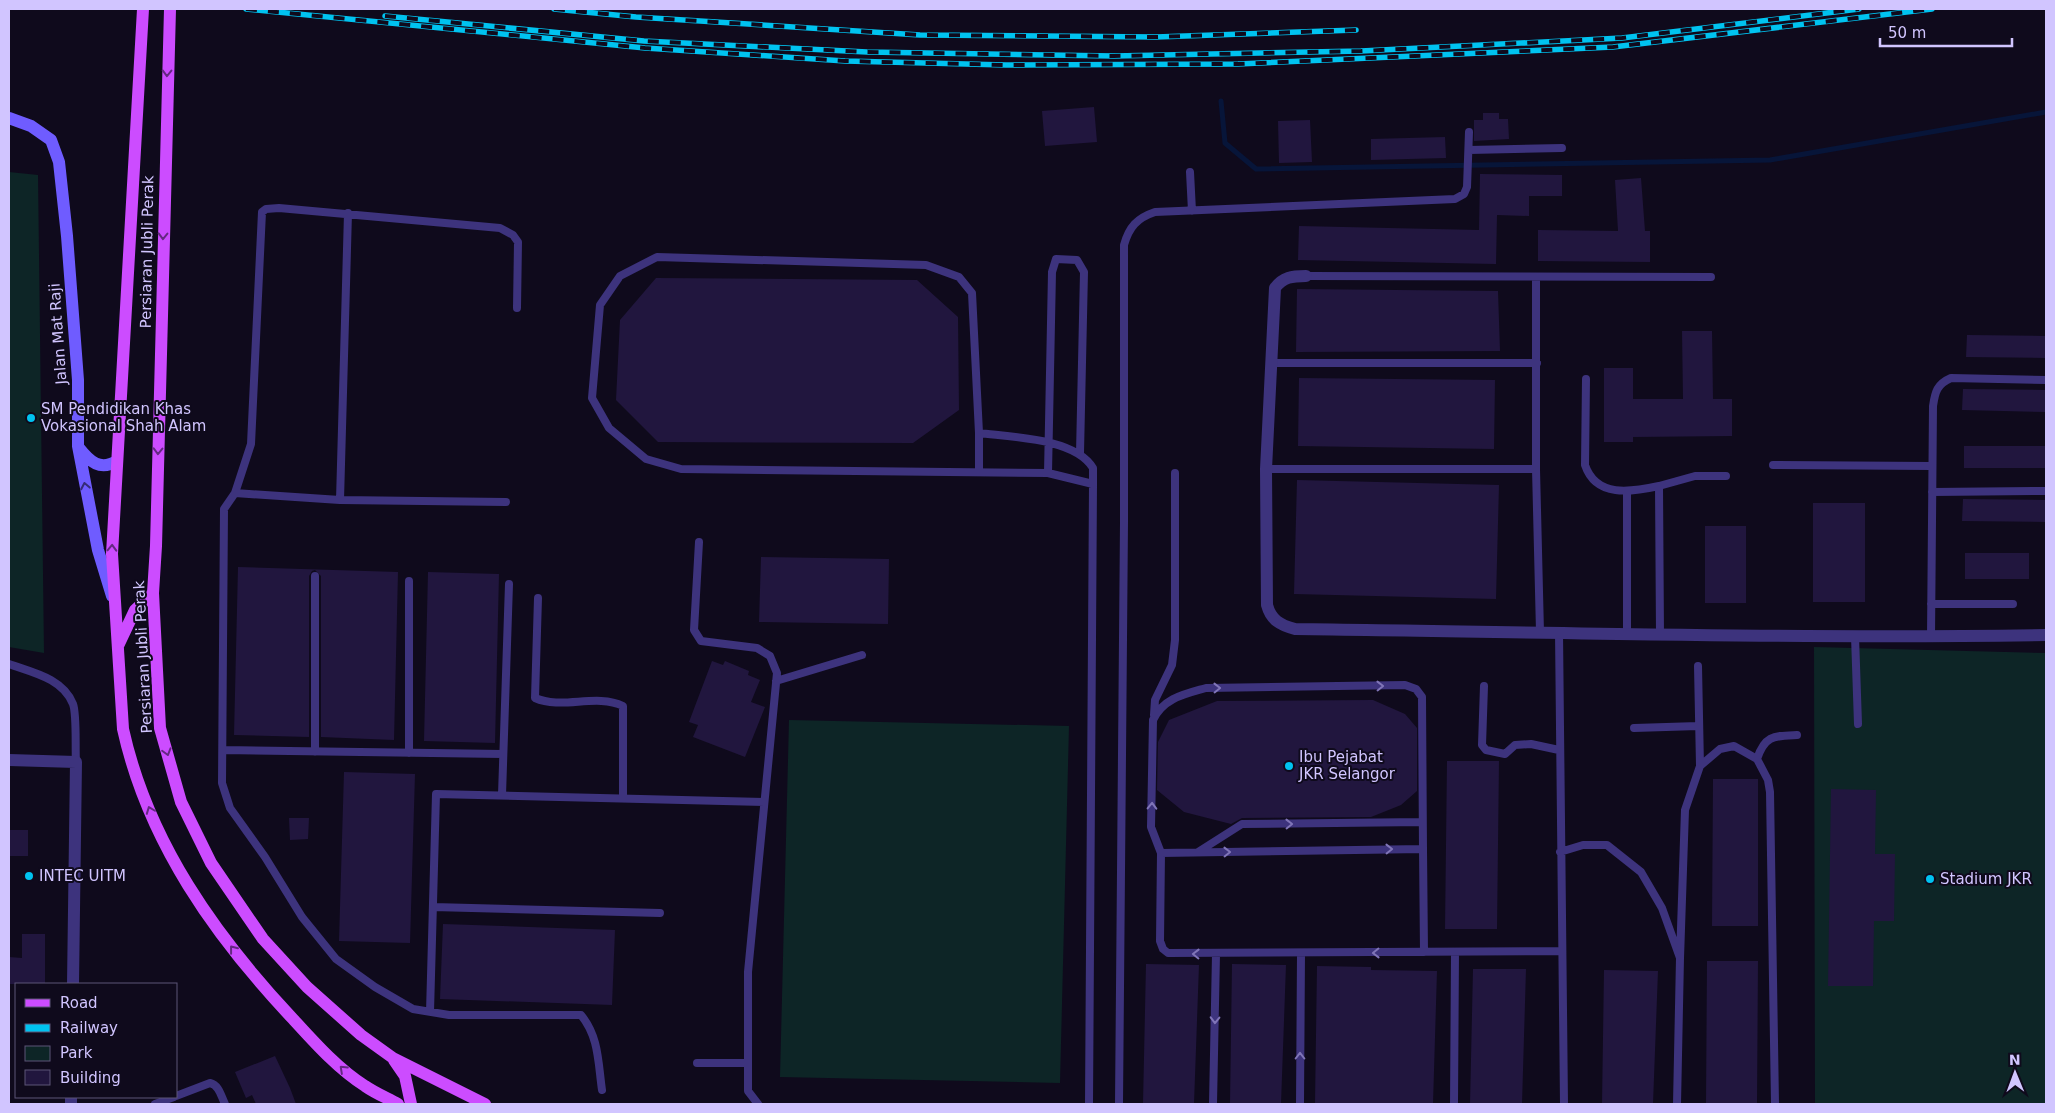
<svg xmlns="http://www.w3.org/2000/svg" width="2055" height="1113" font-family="'DejaVu Sans',sans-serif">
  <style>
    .green { fill: #0d2526 }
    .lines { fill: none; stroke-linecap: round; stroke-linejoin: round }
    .stream { stroke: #071539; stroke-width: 5 }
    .building { fill: #21163e }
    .lane { stroke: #3d337d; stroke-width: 8 }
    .street { stroke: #3d337d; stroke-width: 12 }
    .secondary { stroke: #6f5cff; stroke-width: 12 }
    .primary { stroke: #cc4cff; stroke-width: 12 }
    .rail-casing { stroke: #00c3f0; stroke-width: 5.5 }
    .rail { stroke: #0f0a1c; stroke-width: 4; stroke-dasharray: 11; stroke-linecap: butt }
    .oneway { stroke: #642882 }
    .oneway2 { stroke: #352b77 }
    .oneway3 { stroke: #8075b8 }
    .poi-dot { fill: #00c3f0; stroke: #0f0a1c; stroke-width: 2 }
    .labels { text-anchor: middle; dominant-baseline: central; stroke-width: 4; stroke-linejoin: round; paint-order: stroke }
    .street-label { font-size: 15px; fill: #d1c5ff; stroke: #0f0a1c }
    .poi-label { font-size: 15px; fill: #d1c5ff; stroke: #0f0a1c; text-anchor: start }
  </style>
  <rect width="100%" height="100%" fill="#0f0a1c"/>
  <path class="green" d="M 9,172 L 38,175 L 44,653 L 9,647 Z
    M 1814,647 L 2046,653 L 2046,1104 L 1815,1104 Z
    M 789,720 L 1069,726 L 1060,1083 L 780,1077 Z"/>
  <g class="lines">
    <path class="stream" d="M 1221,101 L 1225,143 L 1256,169 L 1770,160 L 2046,112"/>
  </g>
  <path class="building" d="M 1094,107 L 1097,142 L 1045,146 L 1042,111 Z
    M 1483,113 L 1499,113 L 1499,119 L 1508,119 L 1509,139 L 1474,141 L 1474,120 L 1483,120 Z
    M 1310,120 L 1312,162 L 1279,163 L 1278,121 Z
    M 1445,137 L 1446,158 L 1371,160 L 1371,139 Z
    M 1480,174 L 1562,175 L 1562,196 L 1529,196 L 1529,216 L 1497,215 L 1496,264 L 1298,260 L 1299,226 L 1479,230 Z
    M 1641,178 L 1645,231 L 1650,231 L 1650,262 L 1538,261 L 1538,230 L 1618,231 L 1615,180 Z
    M 656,278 L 917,280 L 958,317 L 959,410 L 913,443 L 658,442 L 616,400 L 620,320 Z
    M 1297,289 L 1498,291 L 1500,351 L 1296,352 Z
    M 1682,331 L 1712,331 L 1713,399 L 1732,399 L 1732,436 L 1633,437 L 1633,442 L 1604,442 L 1604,368 L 1633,368 L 1633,399 L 1683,399 Z
    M 1967,335 L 2046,336 L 2046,358 L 1966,357 Z
    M 1299,378 L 1495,380 L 1494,449 L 1298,446 Z
    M 1963,389 L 2046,390 L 2046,412 L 1962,410 Z
    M 1964,446 L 2046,446 L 2046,468 L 1964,468 Z
    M 1297,480 L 1499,485 L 1496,599 L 1294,594 Z
    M 1963,499 L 2046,500 L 2046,522 L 1962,521 Z
    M 1813,503 L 1865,503 L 1865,602 L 1813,602 Z
    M 1705,526 L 1746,526 L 1746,603 L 1705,603 Z
    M 1965,553 L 2029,553 L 2029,579 L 1965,579 Z
    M 761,557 L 889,559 L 888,624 L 759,622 Z
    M 238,567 L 398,572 L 394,740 L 321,737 L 321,576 L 315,570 L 312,571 L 309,576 L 309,737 L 234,735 Z
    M 428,572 L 499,574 L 495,743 L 424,741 Z
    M 712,661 L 723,665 L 725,661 L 749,671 L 748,675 L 760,680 L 751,702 L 765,707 L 745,757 L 693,737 L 698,725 L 689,722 Z
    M 1373,700 L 1405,714 L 1417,728 L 1417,791 L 1401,805 L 1371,817 L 1242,818 L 1231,824 L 1184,812 L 1157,790 L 1158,742 L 1169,720 L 1217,701 Z
    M 1447,761 L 1499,761 L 1497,929 L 1445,929 Z
    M 344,772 L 415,774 L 410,943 L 339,941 Z
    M 1713,779 L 1758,779 L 1758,926 L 1712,926 Z
    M 1831,789 L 1876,790 L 1875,854 L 1895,854 L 1894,921 L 1874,921 L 1873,986 L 1828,986 Z
    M 289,818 L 309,818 L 308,839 L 290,840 Z
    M 9,830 L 28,830 L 28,856 L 9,856 Z
    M 443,924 L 615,930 L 612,1005 L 440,999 Z
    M 22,934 L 45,934 L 45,984 L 9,984 L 9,957 L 22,958 Z
    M 1707,961 L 1758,961 L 1757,1104 L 1706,1104 Z
    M 1146,964 L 1199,965 L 1194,1104 L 1143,1104 Z
    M 1232,964 L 1286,965 L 1281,1104 L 1230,1104 Z
    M 1317,966 L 1371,967 L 1371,970 L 1437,971 L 1433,1104 L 1315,1104 Z
    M 1473,969 L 1526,969 L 1522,1104 L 1470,1104 Z
    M 1604,970 L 1658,971 L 1653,1104 L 1602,1104 Z
    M 275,1056 L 290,1088 L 296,1104 L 256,1104 L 252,1095 L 246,1098 L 235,1072 Z"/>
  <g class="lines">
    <path class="lane" d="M 1469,150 L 1562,148
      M 1190,172 L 1192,211
      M 1306,276 L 1711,277
      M 1536,278 L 1536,469 L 1540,632
      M 517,308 L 518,242 L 513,235 L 500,228 L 279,208 L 266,209 L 262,212 L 251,444 L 235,493 L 224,509 L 222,783 L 230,808 L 265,857 L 302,917 L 336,959 L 375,987 L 413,1009 L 449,1015 L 581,1015 C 599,1037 598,1062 602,1090
      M 1271,363 L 1537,363
      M 1586,379 L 1585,465 C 1596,498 1631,492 1659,486 L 1660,634
      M 1773,465 L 1932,466
      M 1266,469 L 1536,469
      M 979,471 L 979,433
      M 1048,473 L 1052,272 L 1056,259 L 1077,260 L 1084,272 L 1080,453
      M 1659,486 L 1695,476 L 1726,476
      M 1932,492 L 2046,491
      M 235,493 L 340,500 L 506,502
      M 340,500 L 348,213
      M 699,542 L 694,630 L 701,641 L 757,648 L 770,656 L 777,673 L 748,972 L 748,1091 L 758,1104
      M 409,581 L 409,753
      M 538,598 L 535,698 C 562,710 596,693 623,706 L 623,798
      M 1931,604 L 2013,604
      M 1559,632 L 1564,1104
      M 1627,634 L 1627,491
      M 1855,636 L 1858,724
      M 1931,637 L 1933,406 C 1935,392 1937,384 1951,378 L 2046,380
      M 9,664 C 31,672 63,678 73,704 C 77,715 75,748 76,762
      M 776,681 L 862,655
      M 1484,686 L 1482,745 L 1486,750 L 1505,754 L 1515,745 L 1531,744 L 1559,750
      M 1154,715 L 1155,700 L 1172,665 L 1175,640 L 1175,473
      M 1634,728 L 1698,726
      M 223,750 L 503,754
      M 315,752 L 315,576
      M 1757,759 L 1768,780 L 1770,792 L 1775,1104
      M 1700,766 L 1720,749 L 1734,746 L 1757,759 C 1765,735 1774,736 1797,735
      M 502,795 L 509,584
      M 1423,849 L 1422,697 L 1416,689 L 1405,685 L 1206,688 C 1185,694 1163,698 1153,720 L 1151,827 L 1161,853 L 1160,941 L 1163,949 L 1168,953 L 1562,951
      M 1198,852 L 1242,824 L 1422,822
      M 1560,852 L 1583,845 L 1607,845 L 1641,872 L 1662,908 L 1680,958 L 1685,810 L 1700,766 L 1698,666
      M 1161,853 L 1423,849 L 1424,952
      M 433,907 L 660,913
      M 430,1012 L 436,794 L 764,802
      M 697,1063 L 748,1063
      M 176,1096 L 210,1083 C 219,1085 221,1096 225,1104
      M 155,1104 L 174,1097
      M 1089,1104 L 1093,484 L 1048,473 L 681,469 L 646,459 L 609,428 L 592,398 L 600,305 L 620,276 L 657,257 L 926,265 L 959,277 L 972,293 L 979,433 C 1011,437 1075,438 1093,468 L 1093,484
      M 1119,1104 L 1124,522 L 1124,245 C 1129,227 1137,218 1155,212 L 1455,199 L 1464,194 L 1467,187 L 1469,132
      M 1213,1104 L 1216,954
      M 1300,1104 L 1301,954
      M 1454,1104 L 1455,952
      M 1677,1104 L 1680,958"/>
    <path class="street" d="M 1306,276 C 1292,276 1283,277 1275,288 L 1266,469 L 1267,605 C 1271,620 1280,625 1295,629 C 1545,632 1796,639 2046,635
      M 9,760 L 76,762 L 73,984
      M 71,1104 L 71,1097"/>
    <path class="secondary" d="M 9,118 L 31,126 L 51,140 L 59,162 L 67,236 L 78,380 L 78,446 L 98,550 L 112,596
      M 79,448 C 90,462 100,471 117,461"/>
    <path class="primary" d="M 143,9 L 112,554 L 123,729 C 148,842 215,936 293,1019 C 314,1042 338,1069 365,1086 C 375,1093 387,1098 398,1104
      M 170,9 L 156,546 L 153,593 L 160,728 L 181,802 L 211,863 L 263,939 L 307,987 L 361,1035 L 393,1058 L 485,1104
      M 118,646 L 135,610 L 153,593
      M 394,1060 L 405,1076 L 411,1104"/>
    <defs>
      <path id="rail" d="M 246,9 L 645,48 L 845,61 L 1006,65 L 1238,64 L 1613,47 L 1932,9
        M 554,9 L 636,17 L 920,35 L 1156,37 L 1356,30
        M 385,16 L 644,41 L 867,52 L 1114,56 L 1361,51 L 1622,38 L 1859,9"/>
    </defs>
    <use href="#rail" class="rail-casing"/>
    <use href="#rail" class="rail"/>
  </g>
  <defs><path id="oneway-chevron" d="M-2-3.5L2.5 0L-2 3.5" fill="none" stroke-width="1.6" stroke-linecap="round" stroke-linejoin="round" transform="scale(1.25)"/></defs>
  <g class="oneway">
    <use href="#oneway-chevron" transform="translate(167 73) rotate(91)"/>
    <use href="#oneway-chevron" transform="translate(163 236) rotate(91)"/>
    <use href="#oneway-chevron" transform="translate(158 451) rotate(91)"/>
    <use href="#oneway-chevron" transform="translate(112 548) rotate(-88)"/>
    <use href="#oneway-chevron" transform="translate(167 752) rotate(74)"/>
    <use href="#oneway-chevron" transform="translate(150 810) rotate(-111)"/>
    <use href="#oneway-chevron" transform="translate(233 949) rotate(-128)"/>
    <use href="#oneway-chevron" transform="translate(343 1069) rotate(-137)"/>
  </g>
  <use class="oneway2" href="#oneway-chevron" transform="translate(85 486) rotate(-101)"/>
  <g class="oneway3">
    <use href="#oneway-chevron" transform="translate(1380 686) rotate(-1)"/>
    <use href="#oneway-chevron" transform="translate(1217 688) rotate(-1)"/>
    <use href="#oneway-chevron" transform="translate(1152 806) rotate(-89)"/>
    <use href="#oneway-chevron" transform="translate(1289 824) rotate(-1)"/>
    <use href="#oneway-chevron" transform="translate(1389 849) rotate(-1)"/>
    <use href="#oneway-chevron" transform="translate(1227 852) rotate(-1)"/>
    <use href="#oneway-chevron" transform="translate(1376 953) rotate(179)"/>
    <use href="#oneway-chevron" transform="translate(1196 954) rotate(-179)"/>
    <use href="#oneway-chevron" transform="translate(1215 1020) rotate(91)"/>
    <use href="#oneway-chevron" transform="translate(1300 1056) rotate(-90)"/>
  </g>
  <g class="poi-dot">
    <circle cx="31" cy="418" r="5"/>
    <circle cx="1289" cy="766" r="5"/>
    <circle cx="29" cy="876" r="5"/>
    <circle cx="1930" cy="879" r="5"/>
  </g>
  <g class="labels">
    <g class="street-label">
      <text transform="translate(147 252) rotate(-89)">Persiaran Jubli Perak</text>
      <text transform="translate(58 334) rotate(-94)">Jalan Mat Raji</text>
      <text transform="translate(143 657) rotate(-93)">Persiaran Jubli Perak</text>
    </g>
    <g class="poi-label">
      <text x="41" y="409">SM Pendidikan Khas<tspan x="41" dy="17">Vokasional Shah Alam</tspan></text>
      <text x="1299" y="757">Ibu Pejabat<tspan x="1299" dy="17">JKR Selangor</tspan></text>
      <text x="39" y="876">INTEC UITM</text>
      <text x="1940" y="879">Stadium JKR</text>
    </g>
  </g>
  <rect width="2055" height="1113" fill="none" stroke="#d1c5ff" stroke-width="20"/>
  <rect x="15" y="983" width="162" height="115" fill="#0f0a1c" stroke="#5d5577"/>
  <rect x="25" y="999" width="25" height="8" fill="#cc4cff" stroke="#5d5577"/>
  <text x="60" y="1008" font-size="15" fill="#d1c5ff">Road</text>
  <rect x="25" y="1024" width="25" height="8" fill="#00c3f0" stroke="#5d5577"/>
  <text x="60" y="1033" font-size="15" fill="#d1c5ff">Railway</text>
  <rect x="25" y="1046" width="25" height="15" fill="#0d2526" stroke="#5d5577"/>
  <text x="60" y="1058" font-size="15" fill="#d1c5ff">Park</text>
  <rect x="25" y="1070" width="25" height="15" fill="#21163e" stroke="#5d5577"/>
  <text x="60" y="1083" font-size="15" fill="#d1c5ff">Building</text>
  <g transform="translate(2015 1073) rotate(359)" stroke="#0f0a1c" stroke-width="4" paint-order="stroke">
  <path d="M0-4L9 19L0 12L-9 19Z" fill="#d1c5ff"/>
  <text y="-8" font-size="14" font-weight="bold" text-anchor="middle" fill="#d1c5ff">N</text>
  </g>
  <path d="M1880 38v8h132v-8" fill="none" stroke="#d1c5ff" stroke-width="2.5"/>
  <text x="1888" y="38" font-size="15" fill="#d1c5ff" stroke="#0f0a1c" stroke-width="4" paint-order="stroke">50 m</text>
</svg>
